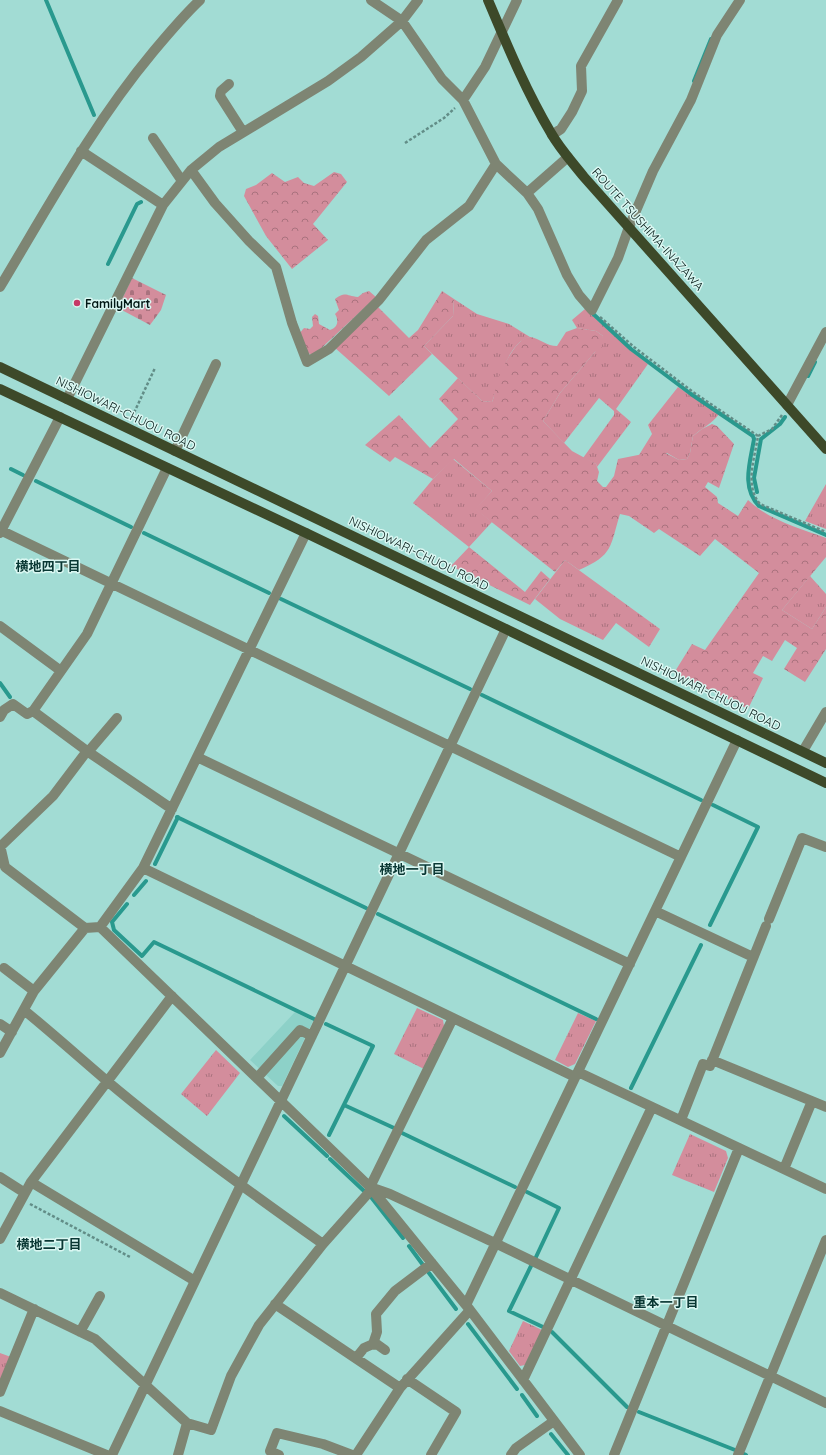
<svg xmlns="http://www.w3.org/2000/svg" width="826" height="1455" font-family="Quicksand,'Noto Sans JP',sans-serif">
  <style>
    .built { fill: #8dd1c8 }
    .grass { fill: url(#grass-tufts) }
    .forest { fill: url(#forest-crowns) }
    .cemetery { fill: url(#cemetery-stones) }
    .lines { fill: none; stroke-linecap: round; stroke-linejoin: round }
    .stream { stroke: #29998e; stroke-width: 4 }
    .path { stroke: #628d87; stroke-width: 2.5; stroke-dasharray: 3 2; stroke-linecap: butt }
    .minor { stroke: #7e8573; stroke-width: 10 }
    .major { stroke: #3d4929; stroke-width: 10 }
    .poi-dot { fill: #c63967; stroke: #daf7f2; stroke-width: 1.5 }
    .labels { text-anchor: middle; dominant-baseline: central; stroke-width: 3; stroke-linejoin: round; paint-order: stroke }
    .street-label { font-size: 12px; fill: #011714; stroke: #daf7f2 }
    .poi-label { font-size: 12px; font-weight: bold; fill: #011714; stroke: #daf7f2; text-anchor: start }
    .neighbourhood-label { font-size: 13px; font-weight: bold; fill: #093733; stroke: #daf7f2 }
  </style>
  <defs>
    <pattern id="grass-tufts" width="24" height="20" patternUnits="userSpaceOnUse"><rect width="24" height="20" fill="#d38d9c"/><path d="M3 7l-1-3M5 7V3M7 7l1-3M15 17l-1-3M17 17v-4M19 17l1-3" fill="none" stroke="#a9727e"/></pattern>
    <pattern id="forest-crowns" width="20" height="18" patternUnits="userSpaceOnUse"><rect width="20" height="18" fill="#d38d9c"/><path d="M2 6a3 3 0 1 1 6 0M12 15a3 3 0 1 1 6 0" fill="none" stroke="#a9727e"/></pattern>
    <pattern id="cemetery-stones" width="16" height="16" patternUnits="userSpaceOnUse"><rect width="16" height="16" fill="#d38d9c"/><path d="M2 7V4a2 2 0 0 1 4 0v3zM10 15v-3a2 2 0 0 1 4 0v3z" fill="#a9727e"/></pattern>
  </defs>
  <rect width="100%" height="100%" fill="#a2dcd4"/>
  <path class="built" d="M 295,1012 L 313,1021 L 282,1086 L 278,1086 L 250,1060 Z"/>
  <path class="grass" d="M 454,299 L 477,314 L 509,324 L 530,337 C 507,342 499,384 492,402 L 482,401 L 424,346 L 453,316 Z
    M 585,309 L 630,350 L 648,364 L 616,409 L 631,422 L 597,467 L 596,464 L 583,458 L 614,415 L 614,411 L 599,398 L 564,443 L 543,421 L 560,393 L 595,352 L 603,336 L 596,331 L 577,328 L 572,320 Z
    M 678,387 L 719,414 C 712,424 702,428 693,436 L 690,453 L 687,459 L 679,460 L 667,453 L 639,455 L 652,434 L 648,425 Z
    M 453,459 L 492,491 L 476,509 L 492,522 L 469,547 L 413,503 L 433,479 Z
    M 826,484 L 826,529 L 805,521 Z
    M 565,560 L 660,629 L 649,647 L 616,623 L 603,640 L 560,619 L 535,599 Z
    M 810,576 L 826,594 L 826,607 L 812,629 L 782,610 Z
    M 417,1008 L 443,1020 L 444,1026 L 424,1069 L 394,1054 Z
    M 578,1013 L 596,1021 L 575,1064 L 568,1067 L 555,1060 Z
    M 216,1050 L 240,1073 L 207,1116 L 181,1094 Z
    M 690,1134 L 726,1151 L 728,1158 L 714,1192 L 672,1175 Z
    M 523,1321 L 542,1330 L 525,1365 L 520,1366 L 509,1351 Z
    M 0,1353 L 11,1357 L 0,1384 Z"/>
  <path class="forest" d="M 334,172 L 341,174 L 347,182 L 313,224 L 328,240 L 292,269 L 266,236 L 244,196 L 246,189 L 256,185 L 272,173 L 285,182 L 298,177 L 304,183 L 314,186 Z
    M 369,291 L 376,297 L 314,355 L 307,353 L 299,334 L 304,328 L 310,329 L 313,326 L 312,317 L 315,314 L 318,316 L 319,324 L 330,330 C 338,328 339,320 335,314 L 339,310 L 335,299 C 346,291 346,296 358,297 L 363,293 Z
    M 442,291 L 454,299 L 453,316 L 424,346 L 432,354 L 389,396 L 334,347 L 377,306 L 409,338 L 418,330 Z
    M 577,328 L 596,331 L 603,336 L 602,348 L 595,352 L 560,393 L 543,421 L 572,451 L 596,464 L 599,472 L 597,481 L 603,487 L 606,487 L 614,476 L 618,459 L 643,454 L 656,448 L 679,460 L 687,459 L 690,453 L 693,436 L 702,429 L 712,424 L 717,426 L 734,444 L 719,488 L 708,482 L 705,487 L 717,497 L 718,503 L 738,516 L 748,500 C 769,520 799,528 826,538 L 826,557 L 782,610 L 812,629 L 826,607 L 826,649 L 805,682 L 784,669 L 797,648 L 785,640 L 772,661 L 763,656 L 753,673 L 763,678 L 748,709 L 674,673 L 692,644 L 705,650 L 759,573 L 715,539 L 700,556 L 659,529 L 654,533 L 629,516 L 620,514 C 610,546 614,555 579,570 L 565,560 L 555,572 L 475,509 L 492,491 L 454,459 L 433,479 L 395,457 L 390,462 L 365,445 L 399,415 L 430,448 L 458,419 L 439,399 L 458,378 L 482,401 L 492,402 C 495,395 495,388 497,382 C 501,370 517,335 531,337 C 540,339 547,346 557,346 L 566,332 Z
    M 469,547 L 525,592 L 541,571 L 550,579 L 530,605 L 451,566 Z"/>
  <path class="cemetery" d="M 132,278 L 166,295 L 161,310 L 150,325 L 118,308 Z"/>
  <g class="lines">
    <path class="stream" d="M 46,0 L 94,115
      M 694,81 L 711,39
      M 108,264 L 137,204 L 141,202
      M 590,311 L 631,349 L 691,394 L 753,436 L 754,439 C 750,463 741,487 759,506 L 826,535
      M 808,376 L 815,362
      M 11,469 L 23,475
      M 36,481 L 131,527
      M 757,492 L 754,478 L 761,439 L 780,424 L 785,417
      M 144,533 L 269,593
      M 281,599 L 470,689
      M 0,683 L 10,697
      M 482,695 L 701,800
      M 177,817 L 366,908
      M 155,864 L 178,817
      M 134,895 L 146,881
      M 127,904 L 112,922 L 114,930 L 142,956 L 154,942 L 314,1019
      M 378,914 L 596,1019
      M 710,925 L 758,827 L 713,805
      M 326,1024 L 373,1046 L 329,1135
      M 631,1088 L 701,945
      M 344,1105 L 394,1128
      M 284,1116 L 327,1156
      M 402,1133 L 515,1187
      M 330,1159 L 364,1191
      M 527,1192 L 559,1208 L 536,1257
      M 371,1197 L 403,1238
      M 409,1246 L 423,1265
      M 531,1266 L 509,1311 L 543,1327
      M 429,1273 L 456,1309
      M 468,1324 L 517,1389
      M 552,1332 L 627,1407
      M 522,1395 L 537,1416
      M 639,1412 L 735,1450
      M 551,1434 L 568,1455
      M 744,1454 L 746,1455"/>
    <path class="path" d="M 405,143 L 444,118 L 455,108
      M 600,317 L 634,347 L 693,392 L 758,436
      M 782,415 L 772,429 L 758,436 C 755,457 744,486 760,504 L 826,532
      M 132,417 L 155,368
      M 30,1204 L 130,1257"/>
    <path class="minor" d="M 371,0 L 402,21 L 442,79 L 463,100
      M 229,84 L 221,91 L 220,96 L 243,132
      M 552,135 L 561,129 L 572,112 L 582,91 L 581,66 L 618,0
      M 153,138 L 182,181
      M 81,151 L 163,205
      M 496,164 L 527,193 L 538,209 L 567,275 L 579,295 L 592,310 L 618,258 L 629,227 L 653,171 L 691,100 L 717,35 L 740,0
      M 191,170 L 215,203 L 249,241 L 276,267 L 292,323 L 307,362 L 329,349 L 379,300 L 426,240 L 469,206 L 496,164 L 463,100 L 485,67 L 517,0
      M 527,193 L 568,157
      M 0,287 C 48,207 93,124 153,52 C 168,34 183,16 200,0
      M 67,399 L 163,205 L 191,170 L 219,147 L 328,81 L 361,57 L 402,21 L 418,0
      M 787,405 L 826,332
      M 175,451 L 216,364
      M 0,530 L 681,857
      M 0,533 L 60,417
      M 0,626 L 61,671
      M 0,717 L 4,710 L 13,704 L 27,714 L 33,711
      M 87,751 L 172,809
      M 803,751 L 826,712
      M 88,752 L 117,718
      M 197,757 L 630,964
      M 0,845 L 5,867 L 85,928
      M 1,846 L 53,796 L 87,751 L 33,711 L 87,634 L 167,468
      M 143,868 L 575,1077
      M 655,911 L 753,957
      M 769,919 L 802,838 L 826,847
      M 100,927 L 143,868 L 306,533
      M 4,968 L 34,991
      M 24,1010 C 52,1033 79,1057 107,1081 C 176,1139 250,1192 323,1244
      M 453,1018 L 370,1187 L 390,1194 L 495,1243 L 826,1403
      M 0,1024 L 12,1032
      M 0,1053 L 34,991 L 85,928 L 100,927 L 370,1187 L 470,1310 L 580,1455
      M 712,1060 L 826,1107
      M 578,1072 L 826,1189
      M 257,1078 L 300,1030 L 312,1036
      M 681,1120 L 703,1064 L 710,1066 L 766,926
      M 784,1169 L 812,1101
      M 0,1177 L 25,1193
      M 31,1182 L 195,1281
      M 0,1239 L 31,1182 L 172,996
      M 0,1293 L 95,1339 L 187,1423 L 178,1455
      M 275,1304 L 400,1388
      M 466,1305 L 737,740
      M 80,1332 L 100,1296
      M 373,1344 L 378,1345 L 385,1350
      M 356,1358 L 364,1348 L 373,1344 L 377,1332 L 376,1314 L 395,1291 L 432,1263
      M 407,1379 L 456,1412 L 431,1455
      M 523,1380 L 652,1107
      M 0,1392 L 34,1309
      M 0,1411 L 107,1455
      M 187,1423 L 211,1430 L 231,1376 L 259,1325 L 323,1244 L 372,1189
      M 112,1455 L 506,629
      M 279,1455 L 270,1451 L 277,1433 L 323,1444 L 352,1455
      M 356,1455 L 400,1388 L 470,1310
      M 511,1455 L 516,1448 L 554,1421
      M 614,1455 L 739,1148
      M 738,1455 L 826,1240"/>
    <path class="major" d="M 488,0 C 507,45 526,91 551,133 C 560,149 573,163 584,177 L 826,449
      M 0,367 L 826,763
      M 0,389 L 306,533 L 826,783"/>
  </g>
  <circle class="poi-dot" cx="77" cy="303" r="4"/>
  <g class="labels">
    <g class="street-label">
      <text transform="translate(648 229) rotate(48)">ROUTE TSUSHIMA-INAZAWA</text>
      <text transform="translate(126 413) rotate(26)">NISHIOWARI-CHUOU ROAD</text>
      <text transform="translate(419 553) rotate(26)">NISHIOWARI-CHUOU ROAD</text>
      <text transform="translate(711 693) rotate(26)">NISHIOWARI-CHUOU ROAD</text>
    </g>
    <g class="poi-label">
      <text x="85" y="303">FamilyMart</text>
    </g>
    <g class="neighbourhood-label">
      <text x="48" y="566">横地四丁目</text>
      <text x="412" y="869">横地一丁目</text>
      <text x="49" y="1244">横地二丁目</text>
      <text x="666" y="1302">重本一丁目</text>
    </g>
  </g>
</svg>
